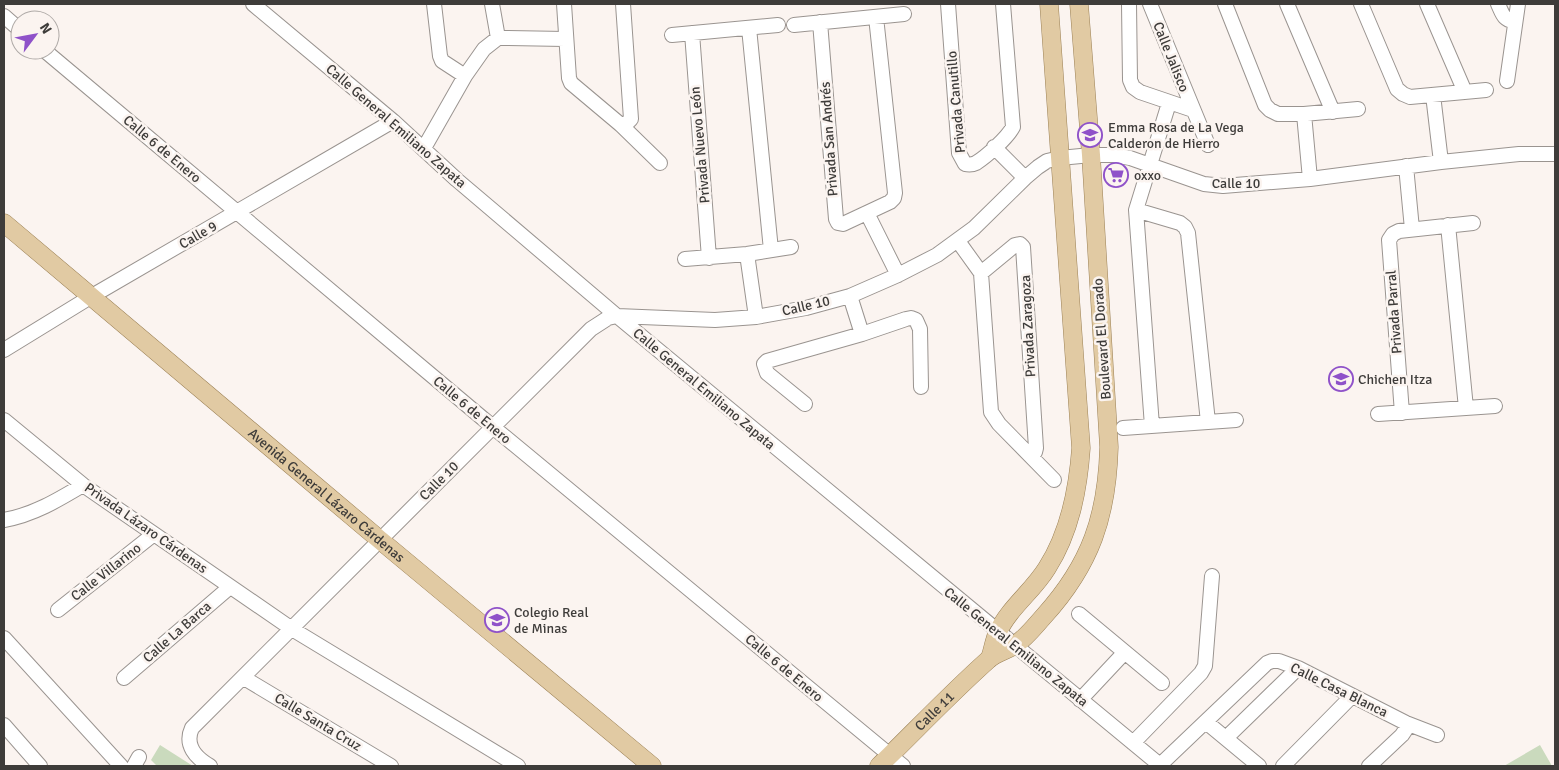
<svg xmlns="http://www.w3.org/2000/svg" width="1559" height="770" font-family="Signika,sans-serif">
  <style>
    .green { fill: #cadabd }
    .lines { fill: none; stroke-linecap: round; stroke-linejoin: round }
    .minor-casing { stroke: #9a9490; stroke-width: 16 }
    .major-casing { stroke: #9b8156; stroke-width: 19 }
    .minor { stroke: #fff; stroke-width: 14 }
    .major { stroke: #e1caa3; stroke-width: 18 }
    .labels { text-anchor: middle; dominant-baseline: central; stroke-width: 5; stroke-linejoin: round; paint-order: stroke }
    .street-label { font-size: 14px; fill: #3e3c3a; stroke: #fbf4f0 }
    .poi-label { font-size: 14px; fill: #3e3c3a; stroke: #fbf4f0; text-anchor: start }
  </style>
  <rect width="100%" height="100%" fill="#fbf4f0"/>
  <path class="green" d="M 160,745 L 193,766 L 157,766 L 151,760 Z
    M 1540,745 L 1552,766 L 1504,766 Z"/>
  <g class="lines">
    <defs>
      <path id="minor" d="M 253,4 L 393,121 L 457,180 L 617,316 L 1161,766
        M 434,4 L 440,56 L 442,61 L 465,76
        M 492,4 L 498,38
        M 564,4 L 569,78 L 571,83 L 621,125 L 660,163
        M 948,4 L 959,153 L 965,164 C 969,165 972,165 976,163 C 987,156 1007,138 1013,127 L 1003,4
        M 1129,4 L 1130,80 L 1133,87 L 1140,92 L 1193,110
        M 1150,4 L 1208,145
        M 1225,4 L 1265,105 L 1270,110 L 1278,114 L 1304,114 L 1358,109
        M 1287,4 L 1333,112
        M 1361,4 L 1397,89 L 1403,94 L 1410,97 L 1486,90
        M 1427,4 L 1465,92
        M 1498,4 C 1503,15 1503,19 1515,22
        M 4,16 L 20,30
        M 820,22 L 836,219 L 838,223 L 843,224 L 890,202 L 894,198 L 895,193 L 876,17
        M 794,25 L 904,14
        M 749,28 L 771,250
        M 692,33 L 709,258
        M 672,35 L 778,25
        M 44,50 L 493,427 L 903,766
        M 1507,81 L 1518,4
        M 1433,95 L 1441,162
        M 1304,114 L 1310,179
        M 621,125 L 627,123 L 631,119 L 623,4
        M 994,147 L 1025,178
        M 424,148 L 465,76 L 484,49 L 498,38 L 505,38 L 565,39
        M 1406,166 L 1412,229
        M 1136,210 L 1180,223 L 1185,227 L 1188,233 L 1208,422
        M 867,213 L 898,275
        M 1448,225 L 1466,408
        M 958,241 L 981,273 L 991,412 L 999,424 L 1054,480
        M 747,254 L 756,317
        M 685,259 L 747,254 L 791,247
        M 981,273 L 1015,245 L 1020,244 L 1023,247 L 1036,448 L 1035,452 L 1031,456
        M 850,296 L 862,334
        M 4,350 L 92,296 L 393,121
        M 805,404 L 767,373 L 764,364 L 767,361 L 862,334 L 906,319 L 911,318 L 916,320 L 920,329 L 921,387
        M 1402,413 L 1389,240 L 1393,234 L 1399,231 L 1473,223
        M 1378,414 L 1495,406
        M 4,420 L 83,485 L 292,629 L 518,766
        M 1152,426 L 1136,210 L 1169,103
        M 1123,428 L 1236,420
        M 4,520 C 33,515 58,500 83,485
        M 58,610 L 154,534
        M 1079,614 L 1162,683
        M 4,638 L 121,766
        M 124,678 L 230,587
        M 244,678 L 391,766
        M 1080,700 L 1125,652
        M 1206,722 L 1259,766
        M 4,725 L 40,766
        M 1226,738 L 1298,668
        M 1133,743 L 1201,673 L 1205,666 L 1212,576
        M 1160,765 L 1267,663 L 1272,661 L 1279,661 L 1298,668 L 1406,723 L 1437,735
        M 134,766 L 139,757
        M 210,766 C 196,758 184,745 192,728 L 591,329 L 608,318 L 617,316 L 715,320 L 756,317 L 806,308 L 850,296 L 898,275 L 937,255 L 974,228 L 1025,178 L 1038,167 L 1047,161 L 1060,158 L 1091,155 L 1114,155 L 1130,158 L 1204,184 L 1223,186 L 1310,179 L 1441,162 L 1519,154 L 1555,154
        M 1283,766 L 1352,696
        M 1369,766 L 1402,735 L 1406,729 L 1406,723"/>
      <g id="major">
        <path id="s1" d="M 4,223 L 380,540 L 652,766"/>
        <path d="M 990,658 C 993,650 994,640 998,632 C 1009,608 1033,591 1047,568 C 1070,532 1078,490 1081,448 L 1049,4"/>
        <path id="s2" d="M 879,766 C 915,731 950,694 988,660 C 995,653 1006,651 1015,645 C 1026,638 1035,626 1044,616 C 1091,564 1107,516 1109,447 L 1091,155 L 1079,4"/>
      </g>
    </defs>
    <use href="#minor" class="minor-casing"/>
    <use href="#major" class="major-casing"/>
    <use href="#minor" class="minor"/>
    <use href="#major" class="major"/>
  </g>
  <defs>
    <symbol id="school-ring" viewBox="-11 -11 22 22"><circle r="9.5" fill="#fbf4f0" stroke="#8f52c9" stroke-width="1.5"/><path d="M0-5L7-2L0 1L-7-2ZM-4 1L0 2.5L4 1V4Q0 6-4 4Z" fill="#8f52c9"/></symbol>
    <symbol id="supermarket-ring" viewBox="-11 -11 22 22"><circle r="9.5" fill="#fbf4f0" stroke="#8f52c9" stroke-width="1.5"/><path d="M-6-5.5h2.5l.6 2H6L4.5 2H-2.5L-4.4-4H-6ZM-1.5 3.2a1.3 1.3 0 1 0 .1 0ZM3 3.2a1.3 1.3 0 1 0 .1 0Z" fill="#8f52c9"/></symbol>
  </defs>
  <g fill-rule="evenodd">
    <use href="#school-ring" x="1076" y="121" width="28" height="28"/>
    <use href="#supermarket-ring" x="1102" y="161" width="28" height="28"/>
    <use href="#school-ring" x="1327" y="365" width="28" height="28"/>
    <use href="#school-ring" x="483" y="606" width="28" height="28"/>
  </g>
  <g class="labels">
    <g class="street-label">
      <text transform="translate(1171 57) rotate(68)">Calle Jalisco</text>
      <text transform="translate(956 102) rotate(-95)">Privada Canutillo</text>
      <text transform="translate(396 126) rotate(41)">Calle General Emiliano Zapata</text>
      <text transform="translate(829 139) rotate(-94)">Privada San Andrés</text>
      <text transform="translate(700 145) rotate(-95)">Privada Nuevo León</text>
      <text transform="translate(162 149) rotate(40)">Calle 6 de Enero</text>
      <text x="1236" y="183">Calle 10</text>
      <text transform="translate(198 235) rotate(-30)">Calle 9</text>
      <text transform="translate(806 306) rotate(-13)">Calle 10</text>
      <text transform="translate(1394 312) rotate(-94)">Privada Parral</text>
      <text transform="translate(1028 326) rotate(-93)">Privada Zaragoza</text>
      <text transform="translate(1102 339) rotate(-94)">Boulevard El Dorado</text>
      <text transform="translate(704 389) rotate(40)">Calle General Emiliano Zapata</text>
      <text transform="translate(472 410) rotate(40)">Calle 6 de Enero</text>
      <text transform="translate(439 481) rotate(-45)">Calle 10</text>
      <text stroke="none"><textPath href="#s1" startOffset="422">Avenida General Lázaro Cárdenas</textPath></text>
      <text transform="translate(146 528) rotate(35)">Privada Lázaro Cárdenas</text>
      <text transform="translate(106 572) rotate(-38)">Calle Villarino</text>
      <text transform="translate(177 632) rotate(-41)">Calle La Barca</text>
      <text transform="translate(1016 647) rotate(39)">Calle General Emiliano Zapata</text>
      <text transform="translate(784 668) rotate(40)">Calle 6 de Enero</text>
      <text transform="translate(1339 690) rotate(26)">Calle Casa Blanca</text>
      <text stroke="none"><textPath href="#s2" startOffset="78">Calle 11</textPath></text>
      <text transform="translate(318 722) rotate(31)">Calle Santa Cruz</text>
    </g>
    <g class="poi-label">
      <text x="1108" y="127">Emma Rosa de La Vega<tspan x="1108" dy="16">Calderon de Hierro</tspan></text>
      <text x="1134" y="175">oxxo</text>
      <text x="1358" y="379">Chichen Itza</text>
      <text x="514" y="612">Colegio Real<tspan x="514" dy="16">de Minas</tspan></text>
    </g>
  </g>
  <rect width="1559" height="770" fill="none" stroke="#3e3c3a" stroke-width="10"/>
  <g transform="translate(35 35) rotate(58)"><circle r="24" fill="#fbf4f0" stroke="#afaaa7"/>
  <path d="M0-4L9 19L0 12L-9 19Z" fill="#8f52c9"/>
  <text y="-8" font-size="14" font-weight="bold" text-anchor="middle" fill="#3e3c3a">N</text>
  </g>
</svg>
